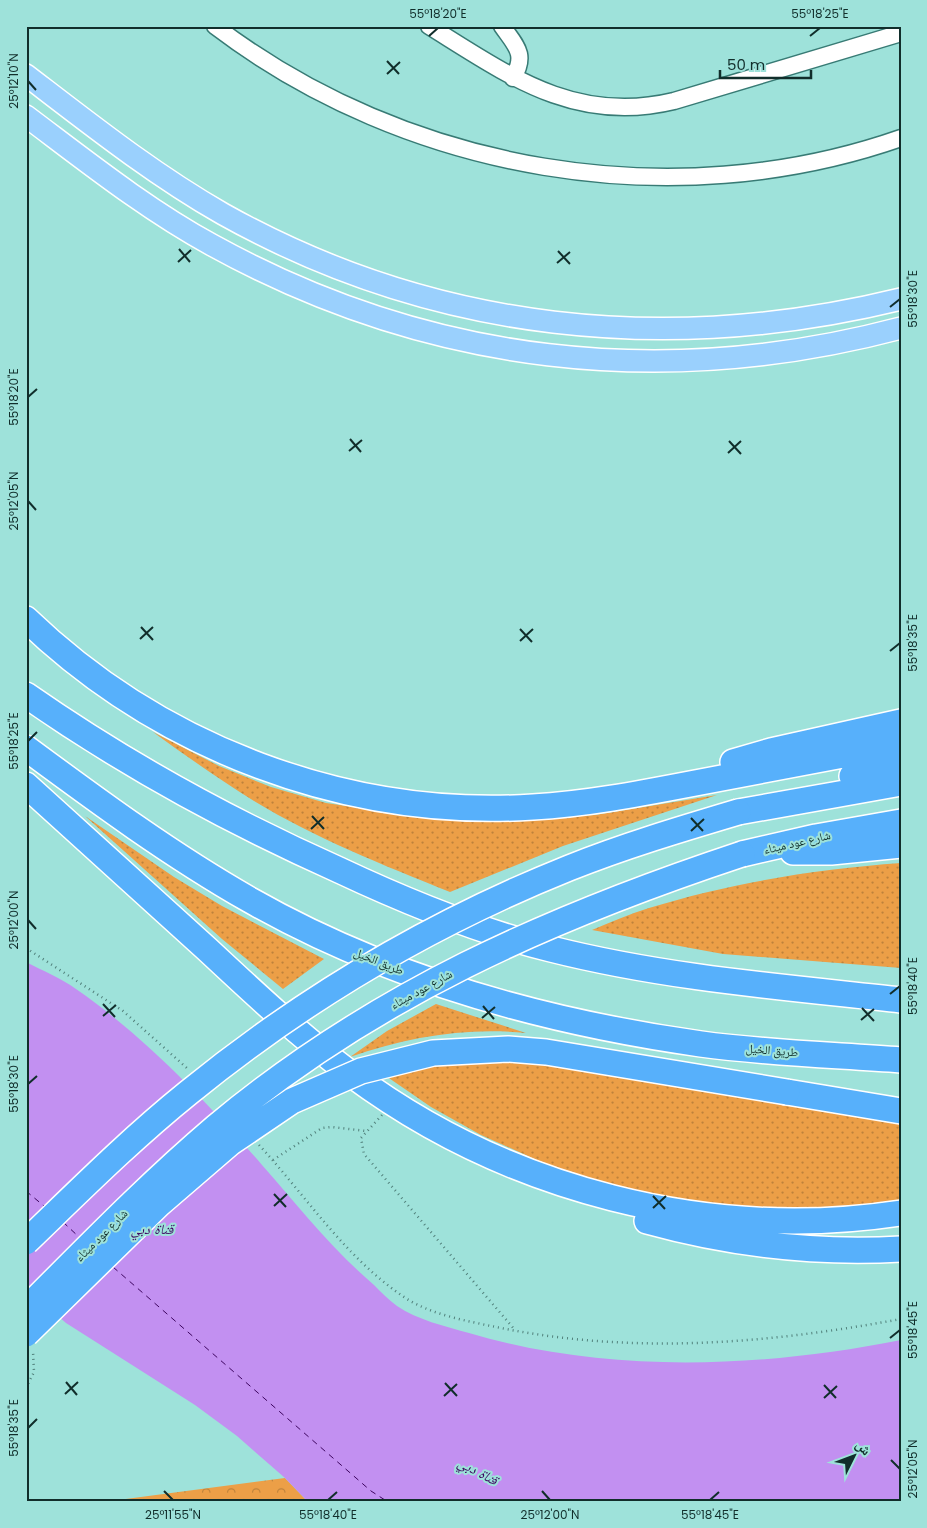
<svg xmlns="http://www.w3.org/2000/svg" width="927" height="1528" font-family="Poppins,'Noto Naskh Arabic',sans-serif">
  <style>
    .park { fill: url(#park-crowns) }
    .garden { fill: url(#garden-dots) }
    .water { fill: #c290f1 }
    .lines { fill: none; stroke-linecap: round; stroke-linejoin: round }
    .ferry { stroke: #3d055f; stroke-width: 1; stroke-dasharray: 6 5; stroke-linecap: butt }
    .minor-casing { stroke: #387b75; stroke-width: 19 }
    .major-casing { stroke: #fff; stroke-width: 24 }
    .highway-casing { stroke: #fff; stroke-width: 28 }
    .path { stroke: #51807b; stroke-width: 2.5; stroke-dasharray: 1 4; stroke-linecap: butt }
    .minor { stroke: #fff; stroke-width: 16 }
    .major { stroke: #9ad0fd; stroke-width: 21 }
    .highway { stroke: #57b0fb; stroke-width: 25 }
    .highway-bridge-casing { stroke: #fff; stroke-width: 28; stroke-linecap: butt }
    .highway-bridge { stroke: #57b0fb; stroke-width: 25 }
    .ticks { fill: none; stroke: #112e2b; stroke-width: 2 }
    .labels { text-anchor: middle; dominant-baseline: central; stroke-width: 4; stroke-linejoin: round; paint-order: stroke }
    .street-label { font-size: 12px; fill: #112e2b; stroke: #9ee2da }
    .water-label { font-size: 14px; font-style: italic; fill: #3d055f; stroke: #9ee2da }
    .neatline { fill: none; stroke: #112e2b; stroke-width: 2 }
    .ticks-label { font-size: 12px; text-anchor: middle; fill: #112e2b }
  </style>
  <defs>
    <pattern id="park-crowns" width="20" height="18" patternUnits="userSpaceOnUse" patternTransform="scale(1.25)"><rect width="20" height="18" fill="#ec9f47"/><path d="M2 6a3 3 0 1 1 6 0M12 15a3 3 0 1 1 6 0" fill="none" stroke="#be823b"/></pattern>
    <pattern id="garden-dots" width="8" height="8" patternUnits="userSpaceOnUse" patternTransform="scale(1.25)"><rect width="8" height="8" fill="#ec9f47"/><path d="M2 2h.1M6 6h.1" fill="none" stroke="#be823b" stroke-width="1.8" stroke-linecap="round"/></pattern>
  </defs>
  <rect width="100%" height="100%" fill="#9ee2da"/>
  <path class="park" d="M 285,1478 L 308,1502 L 103,1502 Z"/>
  <path class="garden" d="M 153,732 L 219,766 L 271,787 L 326,803 L 429,818 L 484,821 L 595,815 L 717,795 L 563,846 L 450,892 C 383,865 315,838 254,801 C 219,779 186,756 153,732 Z
    M 85,816 L 174,877 L 222,906 L 324,959 L 283,989 L 222,939 Z
    M 901,863 L 901,968 L 723,954 L 592,930 C 611,922 630,914 649,908 C 730,883 817,869 901,863 Z
    M 436,1004 L 526,1033 C 466,1027 407,1037 350,1057 L 387,1031 Z
    M 461,1059 L 538,1061 L 901,1121 L 901,1201 L 809,1211 L 737,1212 L 617,1190 L 539,1161 L 481,1135 L 431,1107 L 383,1074 Z"/>
  <path class="water" d="M 26,962 C 43,971 61,978 76,989 C 143,1035 209,1104 262,1165 C 298,1206 332,1249 374,1285 C 381,1292 389,1300 397,1306 C 418,1320 444,1326 469,1333 C 606,1374 761,1368 901,1340 L 901,1502 L 308,1502 L 285,1478 L 237,1436 L 195,1405 L 66,1323 L 26,1288 Z"/>
  <g class="lines">
    <path class="ferry" d="M 26,1191 L 44,1206
      M 63,1222 L 80,1238
      M 113,1267 L 371,1491 L 388,1502"/>
    <defs>
      <path id="minor" d="M 215,26 C 407,172 672,218 901,138
        M 429,26 C 508,75 575,125 674,101 L 901,33
        M 502,26 C 516,46 527,54 513,78"/>
      <path id="major" d="M 26,75 C 90,124 153,174 223,214 C 434,332 668,356 901,299
        M 26,116 C 86,161 146,209 212,245 C 428,364 663,391 901,328"/>
      <path id="highway" d="M 26,619 C 160,748 347,819 533,807 C 586,804 638,794 690,784 C 760,771 830,758 901,744
        M 26,695 C 125,764 229,821 339,870 C 407,902 477,931 551,949 C 666,978 783,987 901,1000
        M 26,748 C 99,802 171,855 250,900 C 389,979 545,1022 701,1044 C 767,1053 834,1055 901,1060
        M 733,762 L 771,751 L 901,722
        M 852,776 L 901,763
        M 26,785 C 87,840 147,895 208,950 C 254,993 300,1036 351,1074 C 507,1190 708,1242 901,1213
        M 738,812 L 901,783
        M 793,852 L 831,852 L 901,845
        M 742,854 L 816,837 L 901,822
        M 787,1092 L 901,1111
        M 647,1221 C 730,1244 814,1254 901,1249"/>
    </defs>
    <use href="#minor" class="minor-casing"/>
    <use href="#major" class="major-casing"/>
    <use href="#highway" class="highway-casing"/>
    <path class="path" d="M 26,948 L 123,1011 L 188,1069
      M 382,1115 L 361,1138 L 364,1154 L 515,1330
      M 259,1145 C 307,1197 346,1259 407,1299 C 433,1315 467,1321 496,1327 C 632,1355 765,1344 901,1319
      M 273,1160 L 322,1128 L 332,1127 L 366,1131
      M 26,1388 L 34,1372 L 33,1351"/>
    <use href="#minor" class="minor"/>
    <use href="#major" class="major"/>
    <use href="#highway" class="highway"/>
    <defs>
      <path id="highway-bridge" d="M 26,1242 C 79,1191 131,1139 188,1093 C 302,1000 432,923 569,868 C 624,846 681,829 738,812
        M 26,1309 C 88,1247 149,1184 216,1127 C 374,995 549,918 742,854
        M 26,1334 L 158,1205 L 230,1143 L 292,1101 L 361,1071 L 433,1053 L 508,1049 L 546,1052 L 787,1092"/>
    </defs>
    <use href="#highway-bridge" class="highway-bridge-casing"/>
    <use href="#highway-bridge" class="highway-bridge"/>
  </g>
  <path class="ticks" d="M 429,36 L 438,28M 810,36 L 820,28M 387,61 L 399,74M 387,74 L 400,62M 28,81 L 36,90M 179,249 L 190,262M 558,251 L 570,264M 178,262 L 191,250M 557,263 L 570,252M 890,307 L 900,299M 28,397 L 37,389M 350,439 L 361,452M 729,441 L 741,454M 349,451 L 362,440M 728,453 L 741,441M 28,501 L 36,510M 141,627 L 153,640M 520,629 L 532,642M 140,639 L 153,627M 520,641 L 533,629M 890,651 L 900,643M 28,741 L 37,732M 312,816 L 324,829M 691,818 L 703,831M 311,829 L 324,817M 691,831 L 704,819M 28,920 L 36,929M 890,994 L 900,986M 103,1004 L 115,1017M 483,1006 L 494,1019M 862,1008 L 874,1021M 103,1016 L 116,1005M 482,1018 L 495,1007M 861,1020 L 874,1009M 28,1084 L 37,1076M 274,1194 L 286,1207M 653,1196 L 665,1209M 274,1206 L 287,1194M 653,1208 L 666,1196M 890,1338 L 900,1330M 66,1382 L 77,1395M 445,1383 L 457,1396M 824,1385 L 836,1398M 65,1394 L 78,1382M 444,1396 L 457,1384M 824,1398 L 837,1386M 28,1428 L 37,1419M 891,1460 L 900,1469M 164,1491 L 173,1500M 542,1491 L 550,1500M 328,1500 L 337,1492M 710,1500 L 719,1492"/>
  <g class="labels">
    <g class="street-label">
      <text transform="translate(797 842) rotate(-13)">شارع عود ميثاء</text>
      <text transform="translate(379 961) rotate(22)">طريق الخيل</text>
      <text transform="translate(421 989) rotate(-29)">شارع عود ميثاء</text>
      <text transform="translate(772 1050) rotate(5)">طريق الخيل</text>
      <text transform="translate(101 1235) rotate(-45)">شارع عود ميثاء</text>
    </g>
    <g class="water-label">
      <text x="152" y="1229">قناة دبي</text>
      <text transform="translate(478 1471) rotate(28)">قناة دبي</text>
    </g>
  </g>
  <rect width="927" height="1528" fill="none" stroke="#9ee2da" stroke-width="55"/>
  <g transform="translate(854 1456) rotate(48)" stroke="#9ee2da" stroke-width="4" paint-order="stroke">
  <path d="M0-4L9 19L0 12L-9 19Z" fill="#112e2b"/>
  <text y="-8" font-size="14" font-weight="bold" text-anchor="middle" fill="#112e2b">ش</text>
  </g>
  <path d="M720 70v8h91v-8" fill="none" stroke="#112e2b" stroke-width="2.5"/>
  <text x="727" y="70" font-size="15" fill="#112e2b" stroke="#9ee2da" stroke-width="4" paint-order="stroke">50 m</text>
  <rect x="28" y="28" width="872" height="1472" class="neatline"/>
  <g class="ticks-label">
    <text x="438" y="18">55°18'20"E</text>
    <text x="820" y="18">55°18'25"E</text>
    <text transform="translate(14 81) rotate(-90)" y="4">25°12'10"N</text>
    <text transform="translate(913 299) rotate(-90)" y="4">55°18'30"E</text>
    <text transform="translate(14 397) rotate(-90)" y="4">55°18'20"E</text>
    <text transform="translate(14 501) rotate(-90)" y="4">25°12'05"N</text>
    <text transform="translate(913 643) rotate(-90)" y="4">55°18'35"E</text>
    <text transform="translate(14 741) rotate(-90)" y="4">55°18'25"E</text>
    <text transform="translate(14 920) rotate(-90)" y="4">25°12'00"N</text>
    <text transform="translate(913 986) rotate(-90)" y="4">55°18'40"E</text>
    <text transform="translate(14 1084) rotate(-90)" y="4">55°18'30"E</text>
    <text transform="translate(913 1330) rotate(-90)" y="4">55°18'45"E</text>
    <text transform="translate(14 1428) rotate(-90)" y="4">55°18'35"E</text>
    <text transform="translate(913 1469) rotate(-90)" y="4">25°12'05"N</text>
    <text x="173" y="1519">25°11'55"N</text>
    <text x="328" y="1519">55°18'40"E</text>
    <text x="550" y="1519">25°12'00"N</text>
    <text x="710" y="1519">55°18'45"E</text>
  </g>
</svg>
